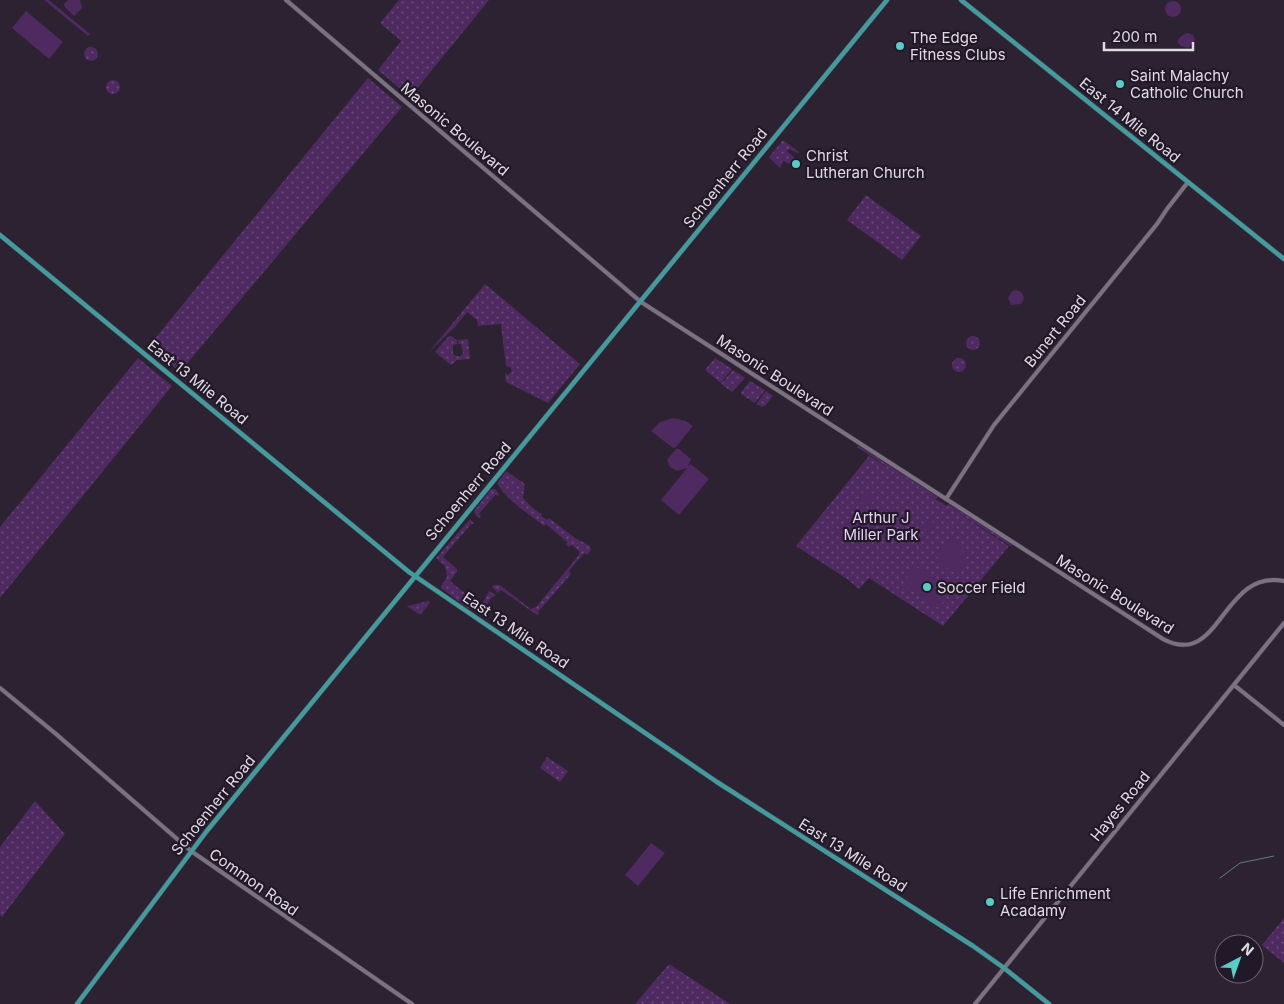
<svg xmlns="http://www.w3.org/2000/svg" width="1284" height="1004" font-family="Inter,sans-serif">
  <style>
    .grass { fill: url(#grass-dots) }
    .garden { fill: #4e2a61 }
    .lines { fill: none; stroke-linecap: round; stroke-linejoin: round }
    .stream { stroke: #588181; stroke-width: 1 }
    .minor-casing { stroke: #453d4a; stroke-width: 5 }
    .major-casing { stroke: #453d4a; stroke-width: 5.5 }
    .minor { stroke: #7c7083; stroke-width: 4 }
    .major { stroke: #429b9d; stroke-width: 4.5 }
    .poi-dot { fill: #55cec5; stroke: #221928; stroke-width: 2 }
    .labels { text-anchor: middle; dominant-baseline: central; stroke-width: 4.5; stroke-linejoin: round; paint-order: stroke }
    .poi-label { font-size: 15px; fill: #e0dae4; stroke: #221928; text-anchor: start }
    .street-label { font-size: 15px; fill: #e0dae4; stroke: #221928 }
    .park-label { font-size: 15px; fill: #e5cff3; stroke: #221928 }
  </style>
  <defs>
    <pattern id="grass-dots" width="8" height="8" patternUnits="userSpaceOnUse" patternTransform="scale(1.25)"><rect width="8" height="8" fill="#4e2a61"/><path d="M2 2h.1M6 6h.1" fill="none" stroke="#674878" stroke-width="1.8" stroke-linecap="round"/></pattern>
  </defs>
  <rect width="100%" height="100%" fill="#2c2232"/>
  <path class="grass" d="M 399,0 L 489,0 L 410,97 L 378,70 L 401,41 L 380,23 Z
    M84 54a7 7 0 1 1 14 0a7 7 0 1 1-14 0Z
    M 368,78 L 402,107 L 180,372 L 148,347 Z
    M106 87a7 7 0 1 1 14 0a7 7 0 1 1-14 0Z
    M 783,140 L 799,152 L 798,153 L 789,149 L 787,151 L 796,159 L 792,165 L 783,161 L 780,168 L 769,157 Z
    M 866,195 L 921,236 L 902,260 L 847,220 Z
    M 485,284 L 580,364 L 548,403 L 506,382 L 505,373 L 508,375 L 512,371 L 510,367 L 506,366 L 501,325 L 505,308 L 501,324 L 478,326 L 477,320 L 467,312 L 455,327 L 429,352 Z
    M 451,336 L 457,340 L 457,344 L 453,345 L 453,354 L 456,356 L 461,356 L 463,353 L 461,344 L 458,344 L 458,340 L 468,339 L 470,359 L 457,360 L 451,365 L 435,352 L 448,337 Z
    M966 343a7 7 0 1 1 14 0a7 7 0 1 1-14 0Z
    M 138,358 L 172,386 L 0,598 L 0,527 Z
    M 715,358 L 732,369 L 721,383 L 705,370 Z
    M952 365a7 7 0 1 1 14 0a7 7 0 1 1-14 0Z
    M 733,370 L 745,378 L 732,392 L 721,384 Z
    M 750,381 L 765,390 L 755,403 L 741,394 L 742,391 Z
    M 766,391 L 773,396 L 765,406 L 762,407 L 756,404 Z
    M 859,446 L 938,497 L 935,499 L 947,506 L 949,504 L 1012,544 L 1011,546 L 952,509 L 1009,546 L 943,626 L 869,578 L 859,589 L 847,579 L 796,546 L 869,456 L 892,470 L 857,447 Z
    M 506,471 L 525,484 L 523,498 C 530,505 534,510 542,514 L 541,516 L 547,520 L 549,518 L 575,538 L 590,546 L 591,550 L 587,555 L 584,553 L 569,571 L 571,574 L 538,612 L 539,614 L 537,615 L 501,590 L 498,593 L 492,587 L 494,585 L 500,585 L 528,607 L 530,609 L 536,607 L 579,555 L 579,551 L 572,545 L 569,547 L 566,544 L 567,542 L 546,524 L 544,526 C 530,515 504,498 497,483 Z
    M 491,489 L 495,489 L 499,494 L 498,496 L 495,495 L 479,514 L 481,516 L 479,518 L 475,514 L 474,511 Z
    M 470,519 L 474,524 L 471,524 L 443,557 L 457,569 L 457,572 L 450,581 L 473,600 L 476,600 L 476,603 L 472,609 L 469,609 L 441,588 L 441,586 L 447,577 L 445,566 L 436,558 Z
    M 489,591 L 496,595 L 491,598 L 483,611 L 485,615 L 479,610 Z
    M 429,601 L 430,603 L 420,615 L 407,606 Z
    M 547,757 L 568,771 L 560,782 L 540,768 Z
    M 35,801 L 65,834 L 2,917 L 0,915 L 0,847 Z
    M 1284,918 L 1284,963 L 1262,945 Z
    M 669,964 L 730,1004 L 635,1004 Z"/>
  <path class="garden" d="M 44,0 L 49,0 L 90,34 L 88,36 Z
    M 68,0 L 80,0 L 82,8 L 74,16 L 65,7 L 64,4 Z
    M1165 9a8 8 0 1 1 16 0a8 8 0 1 1-16 0Z
    M 26,11 L 63,42 L 49,59 L 12,28 Z
    M 1187,33 L 1193,35 L 1195,40 L 1189,48 L 1181,46 L 1178,43 C 1178,37 1181,36 1187,33 Z
    M 1016,290 C 1024,292 1026,298 1021,304 L 1011,305 L 1008,298 L 1012,291 Z
    M 673,418 L 686,421 L 693,426 L 676,447 L 673,448 L 651,431 L 660,422 Z
    M 676,449 L 679,449 L 691,459 L 688,466 L 691,464 L 709,479 L 679,515 L 661,500 L 687,468 L 677,471 L 670,467 L 667,460 Z
    M860 498a7 7 0 1 1 14 0a7 7 0 1 1-14 0Z
    M 930,520 L 936,525 L 928,536 L 922,531 Z
    M 950,538 C 966,546 967,562 959,576 L 938,562 L 937,554 Z
    M 915,566 L 951,590 L 939,608 L 902,585 Z
    M 651,843 L 665,853 L 638,886 L 625,875 Z"/>
  <g class="lines">
    <path class="stream" d="M 1220,878 L 1240,863 L 1274,856"/>
    <defs>
      <path id="minor" d="M 286,0 L 641,302 L 1163,639 C 1221,670 1221,569 1284,581
        M 946,499 L 994,425 L 1157,224 L 1167,209 L 1188,182
        M 1234,685 L 1284,725
        M 0,688 L 56,734 L 191,851 L 412,1004
        M 975,1004 L 1284,623"/>
      <path id="major" d="M 961,0 L 1284,259
        M 0,235 L 409,572 L 717,782 L 973,946 L 1004,968 L 1049,1004
        M 77,1004 L 206,832 L 887,0"/>
    </defs>
    <use href="#minor" class="minor-casing"/>
    <use href="#major" class="major-casing"/>
    <use href="#minor" class="minor"/>
    <use href="#major" class="major"/>
  </g>
  <g class="poi-dot">
    <circle cx="900" cy="46" r="5"/>
    <circle cx="1120" cy="84" r="5"/>
    <circle cx="796" cy="164" r="5"/>
    <circle cx="927" cy="587" r="5"/>
    <circle cx="990" cy="902" r="5"/>
  </g>
  <g class="labels">
    <g class="poi-label">
      <text x="910" y="37">The Edge<tspan x="910" dy="17">Fitness Clubs</tspan></text>
      <text x="1130" y="75">Saint Malachy<tspan x="1130" dy="17">Catholic Church</tspan></text>
      <text x="806" y="155">Christ<tspan x="806" dy="17">Lutheran Church</tspan></text>
      <text x="937" y="587">Soccer Field</text>
      <text x="1000" y="893">Life Enrichment<tspan x="1000" dy="17">Acadamy</tspan></text>
    </g>
    <g class="street-label">
      <text transform="translate(1130 120) rotate(39)">East 14 Mile Road</text>
      <text transform="translate(455 129) rotate(40)">Masonic Boulevard</text>
      <text transform="translate(725 178) rotate(-51)">Schoenherr Road</text>
      <text transform="translate(1055 331) rotate(-51)">Bunert Road</text>
      <text transform="translate(775 375) rotate(33)">Masonic Boulevard</text>
      <text transform="translate(198 382) rotate(39)">East 13 Mile Road</text>
      <text transform="translate(468 491) rotate(-50)">Schoenherr Road</text>
      <text transform="translate(1115 594) rotate(32)">Masonic Boulevard</text>
      <text transform="translate(516 630) rotate(34)">East 13 Mile Road</text>
      <text transform="translate(213 805) rotate(-51)">Schoenherr Road</text>
      <text transform="translate(1120 806) rotate(-51)">Hayes Road</text>
      <text transform="translate(853 855) rotate(32)">East 13 Mile Road</text>
      <text transform="translate(254 882) rotate(35)">Common Road</text>
    </g>
    <g class="park-label">
      <text x="881" y="517">Arthur J<tspan x="881" dy="17">Miller Park</tspan></text>
    </g>
  </g>
  <g transform="translate(1239 959) rotate(41)"><circle r="24" fill="#221928" stroke="#6e6673"/>
  <path d="M0-4L9 19L0 12L-9 19Z" fill="#55cec5"/>
  <text y="-8" font-size="14" font-weight="bold" text-anchor="middle" fill="#e0dae4">N</text>
  </g>
  <path d="M1104 42v8h89v-8" fill="none" stroke="#e0dae4" stroke-width="2.5"/>
  <text x="1112" y="42" font-size="15" fill="#e0dae4" stroke="#221928" stroke-width="4" paint-order="stroke">200 m</text>
</svg>
